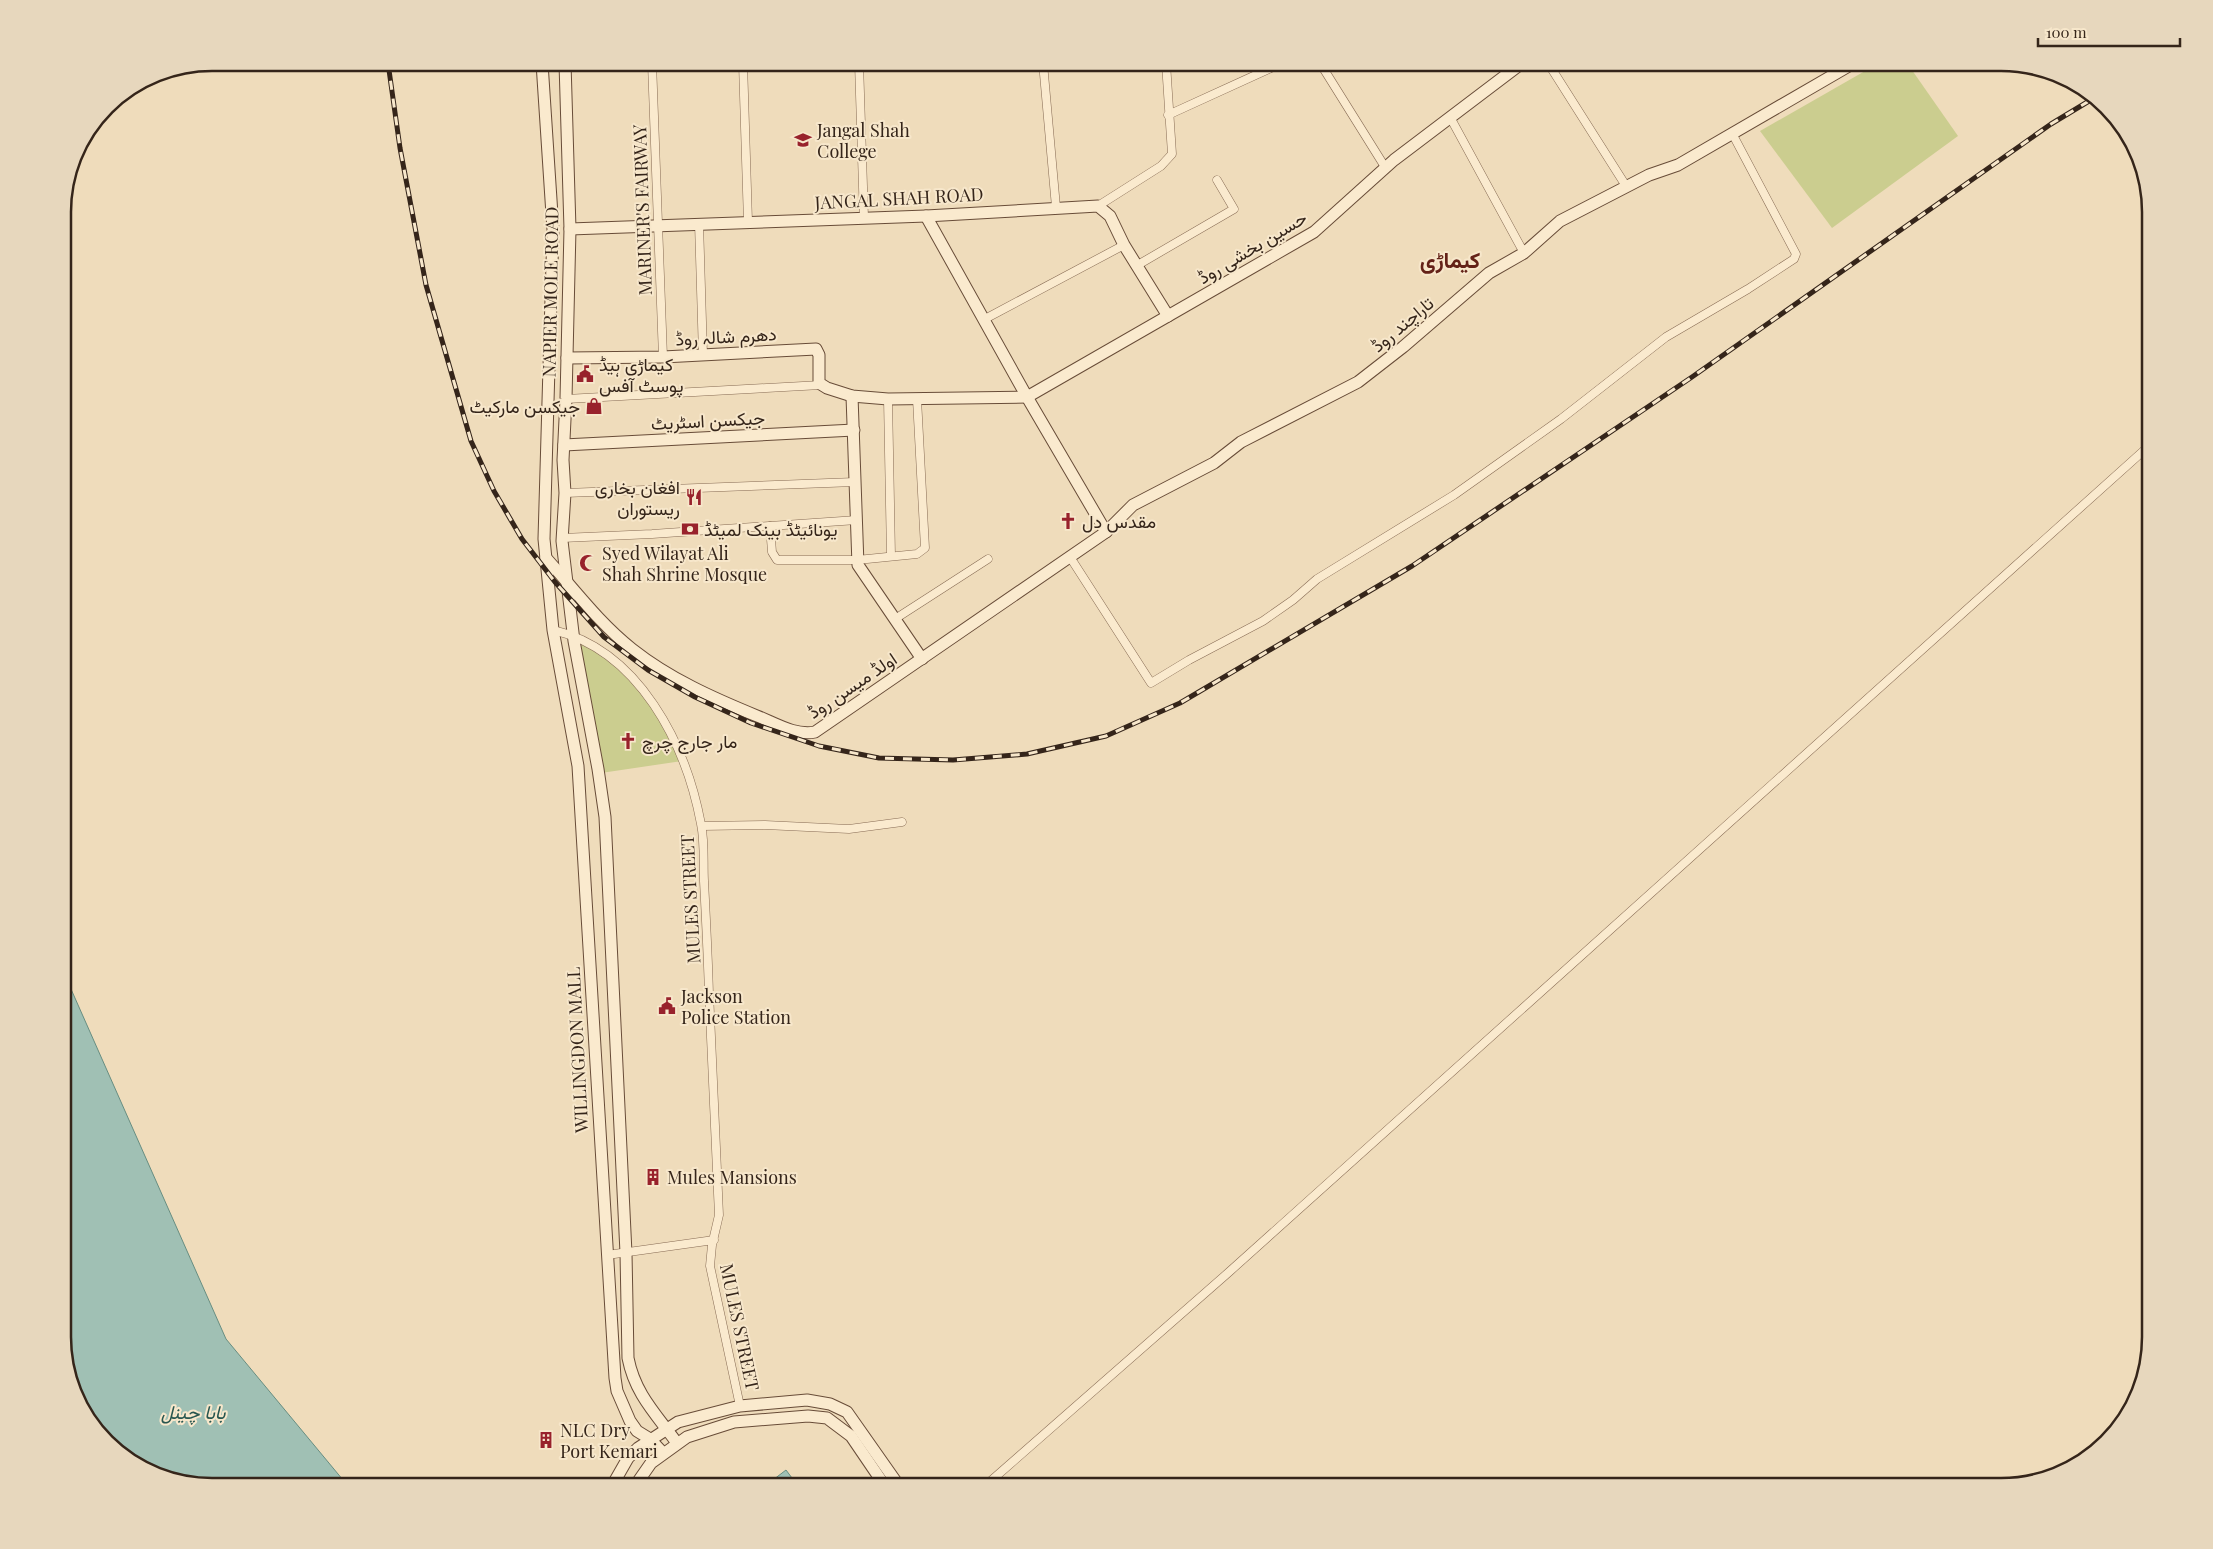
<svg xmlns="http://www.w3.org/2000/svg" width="2213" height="1549" viewBox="0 0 2213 1549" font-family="'Playfair Display',Vazirmatn,serif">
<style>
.green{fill:#cbcd8f}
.water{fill:#a0c0b4;stroke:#678d81}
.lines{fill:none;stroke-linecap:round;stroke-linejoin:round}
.street-casing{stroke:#876b54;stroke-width:9}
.secondary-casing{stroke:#684c38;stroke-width:13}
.street{stroke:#faeace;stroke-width:8}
.secondary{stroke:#faeace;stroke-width:11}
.rail-casing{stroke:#35251a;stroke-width:5}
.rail{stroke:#f7e7cb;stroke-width:3;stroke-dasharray:9;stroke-linecap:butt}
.labels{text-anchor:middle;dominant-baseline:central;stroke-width:4;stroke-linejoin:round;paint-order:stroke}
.poi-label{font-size:18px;fill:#35251a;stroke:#f7e7cb;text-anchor:start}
.street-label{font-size:18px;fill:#35251a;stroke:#f7e7cb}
.water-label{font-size:19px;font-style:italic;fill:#28564f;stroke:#f7e7cb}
.district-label{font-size:22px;font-weight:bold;fill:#642218;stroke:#f7e7cb}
.rim{fill:none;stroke:#35251a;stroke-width:2.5}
</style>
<rect width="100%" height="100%" fill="#efdcbb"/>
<!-- green -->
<g class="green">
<polygon points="1879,63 1907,63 1958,136 1832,228 1760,131"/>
<polygon points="575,637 626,673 663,723 682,761 601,773"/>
</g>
<!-- water -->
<g class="water">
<polygon points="63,971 226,1339 348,1486 212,1486 164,1479 129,1461 82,1412 63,1347"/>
<polygon points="786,1470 798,1486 765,1486"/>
</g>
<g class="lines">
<!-- street casing -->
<g class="street-casing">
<g id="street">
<polyline points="652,63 663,357"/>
<polyline points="743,63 748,222"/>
<polyline points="859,63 864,218"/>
<polyline points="1043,63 1056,207"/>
<polyline points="1320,63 1385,167"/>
<polyline points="1548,63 1626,186"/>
<polyline points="1168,115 1282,63"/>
<polyline points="1450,117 1524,253"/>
<polyline points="1098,206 1161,166 1172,154 1166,63"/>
<polyline points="699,223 703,355"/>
<polyline points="1136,266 1234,209 1217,180"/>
<polyline points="983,320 1124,245"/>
<polyline points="566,399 821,385"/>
<polyline points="888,399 891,556"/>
<polyline points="565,493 855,482"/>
<polyline points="770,526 772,552 777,560 857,560 917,554 925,548 917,399"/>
<polyline points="562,538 652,534 857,520"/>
<polyline points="1070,557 1151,683 1189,660 1263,621 1293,600 1317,579 1454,495 1561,419 1666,337 1748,289 1794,259 1796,254 1733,135"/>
<polyline points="895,619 988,559"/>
<path d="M553,630C639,650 686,744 701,824C705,843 703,863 704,881C706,919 708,957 709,995C713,1068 716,1141 719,1215L712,1245L710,1266L740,1406"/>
<polyline points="702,826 765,825 849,829 902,822"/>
<polyline points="607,1255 714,1240"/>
<polyline points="985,1486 1229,1272 2150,445"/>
</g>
</g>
<!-- secondary casing -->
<g class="secondary-casing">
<g id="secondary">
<polyline points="542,63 553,230 544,539 553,630 578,766 615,1378 617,1391 630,1421 637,1431 650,1439 663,1453"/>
<path d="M565,63L570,229L566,399L563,460L565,493L562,541L574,641L598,769L605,817L626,1253L628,1358C635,1394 656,1414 677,1443"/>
<polyline points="926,216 1027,397 1106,532"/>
<polyline points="570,229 926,216 1098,206 1110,216 1124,245 1168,316"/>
<polyline points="567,358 663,357 816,349 819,355 819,383 827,388 852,396 888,399 1027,397 1314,232 1394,160 1522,63"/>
<polyline points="852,396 858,565 922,659"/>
<polyline points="564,445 854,430"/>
<path d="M546,558C574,589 599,623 632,649C670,679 713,698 757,716C775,723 795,736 815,732L1106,532L1133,505L1214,463L1241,442L1358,382L1403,347L1489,273L1524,253L1560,221L1649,175L1678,165L1854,63"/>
<polyline points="612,1486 628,1458 638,1448 678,1422 740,1406 807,1400 830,1404 847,1412 899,1486"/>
<polyline points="635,1486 651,1463 687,1437 734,1422 808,1416 827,1418 851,1436 885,1486"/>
</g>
</g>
<!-- street -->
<use href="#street" class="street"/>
<!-- secondary -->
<use href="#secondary" class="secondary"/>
<!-- rail casing -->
<g class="rail-casing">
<g id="rail">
<polyline points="388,63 400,148 426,285 471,441 494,491 522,539 555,582 604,637 648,670 695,697 751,723 819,746 879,758 953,760 1027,754 1106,736 1180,703 1412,566 1692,377 2051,124 2094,98"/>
<polyline points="2123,1422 2148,1352"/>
</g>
</g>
<!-- rail -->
<use href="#rail" class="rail"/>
</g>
<!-- icons -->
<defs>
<g id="school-bare" transform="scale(1.35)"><path d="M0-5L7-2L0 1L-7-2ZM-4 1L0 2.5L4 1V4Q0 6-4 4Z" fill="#98222c" stroke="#f7e7cb" stroke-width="2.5" paint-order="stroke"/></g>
<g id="civic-bare" transform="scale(1.35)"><path d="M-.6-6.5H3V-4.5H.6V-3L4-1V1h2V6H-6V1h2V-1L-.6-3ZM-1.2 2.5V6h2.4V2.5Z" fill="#98222c" stroke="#f7e7cb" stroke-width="2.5" paint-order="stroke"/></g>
<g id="shop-bare" transform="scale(1.35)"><path d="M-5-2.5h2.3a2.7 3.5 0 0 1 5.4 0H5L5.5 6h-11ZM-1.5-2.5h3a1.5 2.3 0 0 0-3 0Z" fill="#98222c" stroke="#f7e7cb" stroke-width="2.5" paint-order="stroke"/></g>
<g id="restaurant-bare" transform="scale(1.35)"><path d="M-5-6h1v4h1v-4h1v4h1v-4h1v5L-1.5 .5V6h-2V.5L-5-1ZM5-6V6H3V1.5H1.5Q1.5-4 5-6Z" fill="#98222c" stroke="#f7e7cb" stroke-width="2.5" paint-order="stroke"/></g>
<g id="church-bare" transform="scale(1.35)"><path d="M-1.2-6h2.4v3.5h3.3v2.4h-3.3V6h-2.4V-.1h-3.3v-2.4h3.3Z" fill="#98222c" stroke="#f7e7cb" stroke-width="2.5" paint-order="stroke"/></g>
<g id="bank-bare" transform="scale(1.35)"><path d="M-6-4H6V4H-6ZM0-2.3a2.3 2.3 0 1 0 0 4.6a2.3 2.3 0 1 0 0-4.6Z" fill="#98222c" stroke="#f7e7cb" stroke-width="2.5" paint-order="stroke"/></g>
<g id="mosque-bare" transform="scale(1.35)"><path d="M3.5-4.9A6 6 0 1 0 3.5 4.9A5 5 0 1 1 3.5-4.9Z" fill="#98222c" stroke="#f7e7cb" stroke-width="2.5" paint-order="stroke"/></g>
<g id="building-bare" transform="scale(1.35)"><path d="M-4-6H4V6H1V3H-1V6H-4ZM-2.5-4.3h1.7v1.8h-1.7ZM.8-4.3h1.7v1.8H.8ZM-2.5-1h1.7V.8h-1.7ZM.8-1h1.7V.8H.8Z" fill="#98222c" stroke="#f7e7cb" stroke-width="2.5" paint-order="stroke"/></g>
</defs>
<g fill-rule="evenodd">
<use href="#school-bare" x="803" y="140"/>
<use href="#civic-bare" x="585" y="374"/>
<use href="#shop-bare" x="594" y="406"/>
<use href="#restaurant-bare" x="694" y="497"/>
<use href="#church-bare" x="1068" y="521"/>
<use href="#bank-bare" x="690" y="529"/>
<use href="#mosque-bare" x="588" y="563"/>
<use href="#church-bare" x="628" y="741"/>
<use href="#civic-bare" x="667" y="1006"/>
<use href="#building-bare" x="653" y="1177"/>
<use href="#building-bare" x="546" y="1440"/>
</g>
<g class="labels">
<!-- poi labels -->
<g class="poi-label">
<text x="817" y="130">Jangal Shah<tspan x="817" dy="21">College</tspan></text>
<text x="599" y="364">کیماڑی ہیڈ<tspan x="599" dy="21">پوسٹ آفس</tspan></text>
<text x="580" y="406" text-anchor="end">جیکسن مارکیٹ</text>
<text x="680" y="487" text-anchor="end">افغان بخاری<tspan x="680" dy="21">ریستوران</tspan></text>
<text x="1082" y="521">مقدس دل</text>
<text x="704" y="529">یونائیٹڈ بینک لمیٹڈ</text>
<text x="602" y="553">Syed Wilayat Ali<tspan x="602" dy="21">Shah Shrine Mosque</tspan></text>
<text x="642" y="741">مار جارج چرچ</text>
<text x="681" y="996">Jackson<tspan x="681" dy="21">Police Station</tspan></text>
<text x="667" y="1177">Mules Mansions</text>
<text x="560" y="1430">NLC Dry<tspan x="560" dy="21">Port Kemari</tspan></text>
</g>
<!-- street labels -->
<g class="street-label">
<text transform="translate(899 198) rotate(-3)">JANGAL SHAH ROAD</text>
<text transform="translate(642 210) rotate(-92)">MARINER'S FAIRWAY</text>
<text transform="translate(1252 247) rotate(-31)">حسین بخشی روڈ</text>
<text transform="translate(550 292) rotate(-89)">NAPIER MOLE ROAD</text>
<text transform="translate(1402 324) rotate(-40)">تاراچند روڈ</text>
<text transform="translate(726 336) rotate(-3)">دھرم شالہ روڈ</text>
<text transform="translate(708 420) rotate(-3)">جیکسن اسٹریٹ</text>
<text transform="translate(852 685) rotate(-34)">اولڈ میسن روڈ</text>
<text transform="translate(690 899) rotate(-93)">MULES STREET</text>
<text transform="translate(577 1050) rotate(-93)">WILLINGDON MALL</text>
<text transform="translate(740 1327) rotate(78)">MULES STREET</text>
</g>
<!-- water labels -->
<g class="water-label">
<text x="193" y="1411">بابا چینل</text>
</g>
<!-- district labels -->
<g class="district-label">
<text x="1450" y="259">کیماڑی</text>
</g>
</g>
<!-- crop -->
<path d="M0 0H2213V1549H0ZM212 71H2001A141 141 0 0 1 2142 212V1337A141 141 0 0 1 2001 1478H212A141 141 0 0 1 71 1337V212A141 141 0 0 1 212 71Z" fill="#e7d7bd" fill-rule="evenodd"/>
<path class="rim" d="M212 71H2001A141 141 0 0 1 2142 212V1337A141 141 0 0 1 2001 1478H212A141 141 0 0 1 71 1337V212A141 141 0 0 1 212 71Z"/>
<!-- scale -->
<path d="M2038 38v8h142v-8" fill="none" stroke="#35251a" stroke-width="2.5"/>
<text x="2046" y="38" font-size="15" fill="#35251a" stroke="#f7e7cb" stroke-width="4" paint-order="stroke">100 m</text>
</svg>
